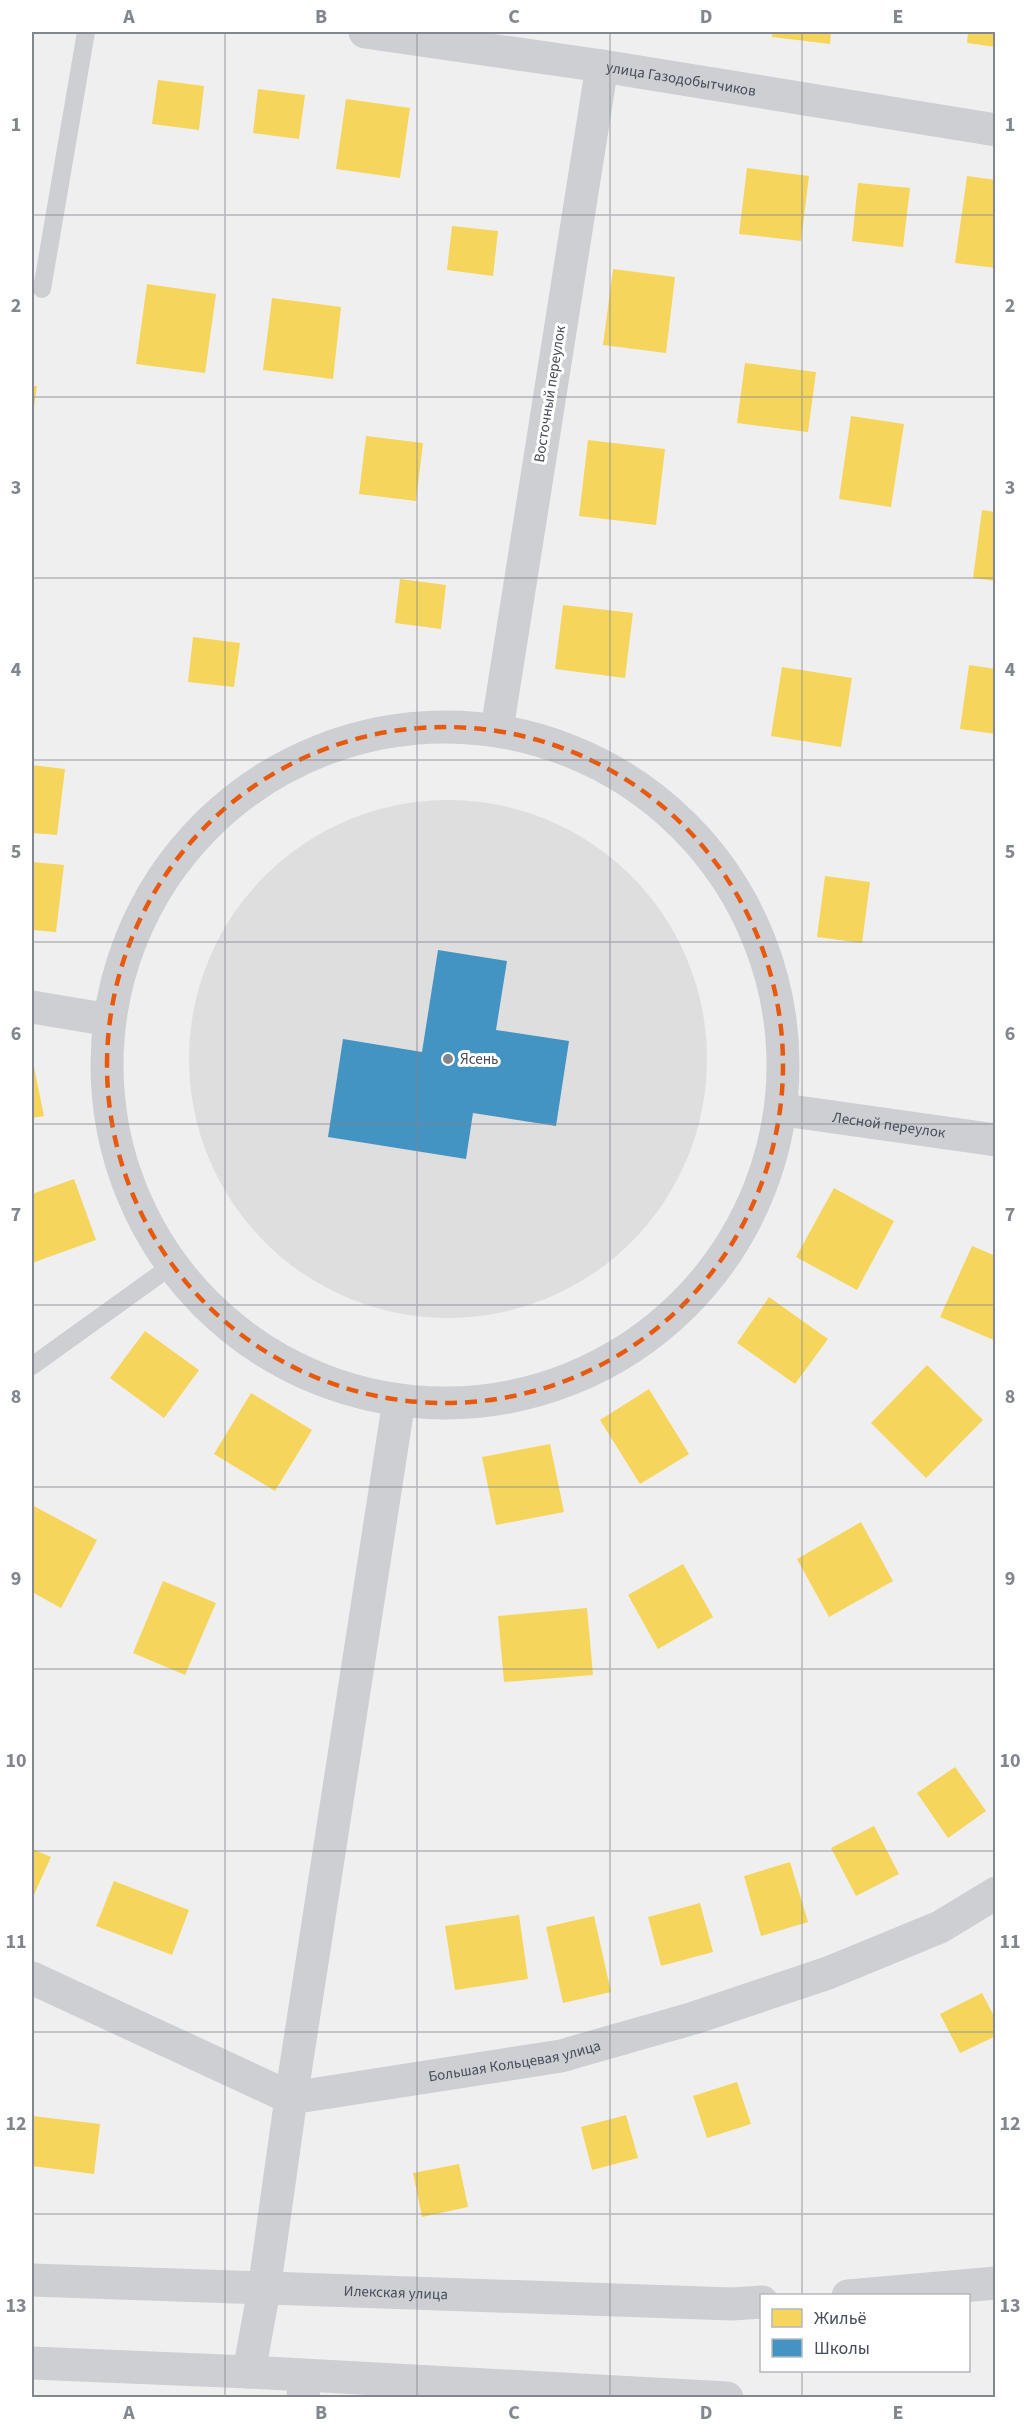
<svg xmlns="http://www.w3.org/2000/svg" width="1027" height="2429" viewBox="0 0 1027 2429" font-family="'Source Sans 3',sans-serif">
<style>
.education{fill:#dededf}
.homes{fill:#f6d55c}
.schools{fill:#4393c3}
.lines{fill:none;stroke-linecap:round;stroke-linejoin:round}
.service{stroke:#cdcfd2;stroke-width:18}
.minor{stroke:#cdcfd2;stroke-width:33}
.tertiary{stroke:#cdcfd2;stroke-width:33}
.marked{fill:none;stroke:#e8590c;stroke-width:4.5;stroke-dasharray:12 8;stroke-linejoin:round}
.grid{fill:none;stroke:#82868f;stroke-width:1.5;stroke-opacity:0.55}
.poi-dot{fill:#82868f;stroke:#fff;stroke-width:2}
.labels{text-anchor:middle;dominant-baseline:central;stroke-width:6;stroke-linejoin:round;paint-order:stroke}
.street-label{font-size:15px;fill:#464d5c;stroke:#fff}
.poi-label{font-size:15px;fill:#464d5c;stroke:#fff;text-anchor:start}
.neatline{fill:none;stroke:#82868f;stroke-width:2}
.grid-label{font-size:20px;text-anchor:middle;font-weight:bold;fill:#82868f}
</style>
<rect width="100%" height="100%" fill="#f0efef"/>
<!-- education -->
<circle class="education" cx="448" cy="1059" r="259"/>
<!-- homes -->
<g class="homes">
<polygon points="772,32 831,32 830,44 772,37"/>
<polygon points="968,32 996,32 996,47 967,43"/>
<polygon points="158,80 204,86 199,130 152,124"/>
<polygon points="258,89 305,95 299,139 253,133"/>
<polygon points="346,99 410,108 400,178 336,169"/>
<polygon points="747,168 809,176 801,241 739,234"/>
<polygon points="967,176 996,180 996,268 955,263"/>
<polygon points="858,183 910,188 903,247 852,241"/>
<polygon points="452,226 498,231 493,276 447,270"/>
<polygon points="613,269 675,277 666,353 603,345"/>
<polygon points="147,284 216,294 205,373 136,364"/>
<polygon points="272,298 341,307 333,379 263,370"/>
<polygon points="745,363 816,372 808,432 737,423"/>
<polygon points="32,386 37,386 33,414 32,414"/>
<polygon points="851,416 904,424 891,507 839,499"/>
<polygon points="366,436 423,443 416,501 359,494"/>
<polygon points="588,440 665,449 656,525 579,516"/>
<polygon points="982,510 996,512 996,581 973,578"/>
<polygon points="400,579 446,585 441,629 395,623"/>
<polygon points="563,605 633,613 625,678 555,669"/>
<polygon points="193,637 240,643 234,687 188,682"/>
<polygon points="969,665 996,669 996,734 960,729"/>
<polygon points="782,667 852,678 841,747 771,736"/>
<polygon points="32,765 65,769 57,835 32,833"/>
<polygon points="32,862 64,865 56,932 32,930"/>
<polygon points="825,876 870,882 862,943 817,937"/>
<polygon points="32,1057 44,1116 32,1118"/>
<polygon points="74,1179 96,1240 32,1263 32,1194"/>
<polygon points="834,1188 894,1221 857,1290 796,1257"/>
<polygon points="972,1246 996,1256 996,1341 940,1317"/>
<polygon points="769,1297 828,1339 795,1384 737,1343"/>
<polygon points="145,1331 199,1370 164,1418 110,1378"/>
<polygon points="927,1365 983,1420 926,1478 871,1423"/>
<polygon points="649,1389 689,1454 640,1484 600,1420"/>
<polygon points="251,1393 312,1430 275,1491 214,1454"/>
<polygon points="550,1444 564,1512 496,1525 482,1457"/>
<polygon points="32,1505 97,1540 61,1608 32,1592"/>
<polygon points="861,1522 893,1581 829,1617 797,1559"/>
<polygon points="683,1564 713,1617 658,1649 628,1595"/>
<polygon points="163,1581 216,1603 185,1675 133,1653"/>
<polygon points="587,1608 593,1675 504,1682 498,1616"/>
<polygon points="955,1767 986,1811 948,1838 917,1793"/>
<polygon points="874,1826 899,1874 856,1896 831,1848"/>
<polygon points="32,1849 51,1857 32,1899"/>
<polygon points="790,1862 808,1922 761,1936 744,1876"/>
<polygon points="114,1881 189,1910 172,1955 96,1926"/>
<polygon points="700,1903 713,1952 661,1966 648,1917"/>
<polygon points="519,1915 528,1979 455,1990 445,1926"/>
<polygon points="594,1916 611,1992 563,2003 546,1927"/>
<polygon points="982,1993 996,2020 996,2036 960,2053 940,2014"/>
<polygon points="737,2082 751,2124 707,2138 693,2096"/>
<polygon points="626,2115 638,2158 592,2170 581,2127"/>
<polygon points="32,2116 100,2124 94,2174 32,2166"/>
<polygon points="459,2164 468,2207 422,2217 413,2173"/>
</g>
<!-- schools -->
<polygon class="schools" points="438,950 507,961 496,1030 569,1041 556,1126 473,1113 466,1159 328,1137 343,1039 422,1052"/>
<g class="lines">
<!-- service -->
<g class="service">
<polyline points="42,289 86,32"/>
<polyline points="32,1366 174,1264"/>
</g>
<!-- minor -->
<g class="minor">
<path id="s1" d="M602,66L996,130"/>
<polyline points="32,1007 104,1019"/>
<path id="s2" d="M784,1110L996,1140"/>
<path id="s3" d="M32,1978L291,2098L561,2056L694,2018L828,1973L940,1927L996,1893"/>
<path id="s4" d="M32,2280L732,2304L762,2302"/>
<polyline points="848,2296 996,2283"/>
<polyline points="303,2398 305,2376"/>
</g>
<!-- tertiary -->
<g class="tertiary">
<polyline points="365,32 602,66 498,723"/>
<circle cx="445" cy="1065" r="338"/>
<polyline points="32,2363 249,2372 727,2398"/>
<polyline points="249,2372 264,2290 291,2098 398,1407"/>
</g>
</g>
<!-- marked area -->
<path class="marked" d="M107 1065a338 338 0 1 1 676 0a338 338 0 1 1-676 0Z"/>
<!-- grid -->
<path class="grid" d="M225,32V2398M417,32V2398M610,32V2398M802,32V2296M32,215H996M32,397H996M32,578H996M32,760H996M32,942H996M32,1124H996M32,1305H996M32,1487H996M32,1669H996M32,1851H996M32,2032H996M32,2214H996M802,2370V2398"/>
<!-- markers -->
<circle class="poi-dot" cx="448" cy="1059" r="6"/>
<g class="labels">
<!-- street labels -->
<g class="street-label">
<text stroke="none"><textPath href="#s1" startOffset="80">улица Газодобытчиков</textPath></text>
<text transform="translate(550 394) rotate(-81)">Восточный переулок</text>
<text stroke="none"><textPath href="#s2" startOffset="106">Лесной переулок</textPath></text>
<text stroke="none"><textPath href="#s3" startOffset="512">Большая Кольцевая улица</textPath></text>
<text stroke="none"><textPath href="#s4" startOffset="364">Илекская улица</textPath></text>
</g>
<!-- poi labels -->
<g class="poi-label">
<text x="460" y="1059">Ясень</text>
</g>
</g>
<!-- border -->
<rect width="1027" height="2429" fill="none" stroke="#ffffff" stroke-width="66"/>
<!-- legend -->
<rect x="760" y="2294" width="210" height="78" fill="#ffffff" stroke="#b5b8be" stroke-width="1.5"/>
<rect x="772" y="2309" width="30" height="18" fill="#f6d55c" stroke="#b5b8be" stroke-width="1.5"/>
<text x="814" y="2324" font-size="18" fill="#464d5c">Жильё</text>
<rect x="772" y="2339" width="30" height="18" fill="#4393c3" stroke="#b5b8be" stroke-width="1.5"/>
<text x="814" y="2354" font-size="18" fill="#464d5c">Школы</text>
<rect x="33" y="33" width="961" height="2363" class="neatline"/>
<g class="grid-label">
<text x="129" y="23">A</text>
<text x="321" y="23">B</text>
<text x="514" y="23">C</text>
<text x="706" y="23">D</text>
<text x="898" y="23">E</text>
<text x="16" y="131">1</text>
<text x="1010" y="131">1</text>
<text x="16" y="312">2</text>
<text x="1010" y="312">2</text>
<text x="16" y="494">3</text>
<text x="1010" y="494">3</text>
<text x="16" y="676">4</text>
<text x="1010" y="676">4</text>
<text x="16" y="858">5</text>
<text x="1010" y="858">5</text>
<text x="16" y="1040">6</text>
<text x="1010" y="1040">6</text>
<text x="16" y="1221">7</text>
<text x="1010" y="1221">7</text>
<text x="16" y="1403">8</text>
<text x="1010" y="1403">8</text>
<text x="16" y="1585">9</text>
<text x="1010" y="1585">9</text>
<text x="16" y="1767">10</text>
<text x="1010" y="1767">10</text>
<text x="16" y="1948">11</text>
<text x="1010" y="1948">11</text>
<text x="16" y="2130">12</text>
<text x="1010" y="2130">12</text>
<text x="16" y="2312">13</text>
<text x="1010" y="2312">13</text>
<text x="129" y="2419">A</text>
<text x="321" y="2419">B</text>
<text x="514" y="2419">C</text>
<text x="706" y="2419">D</text>
<text x="898" y="2419">E</text>
</g>
</svg>
